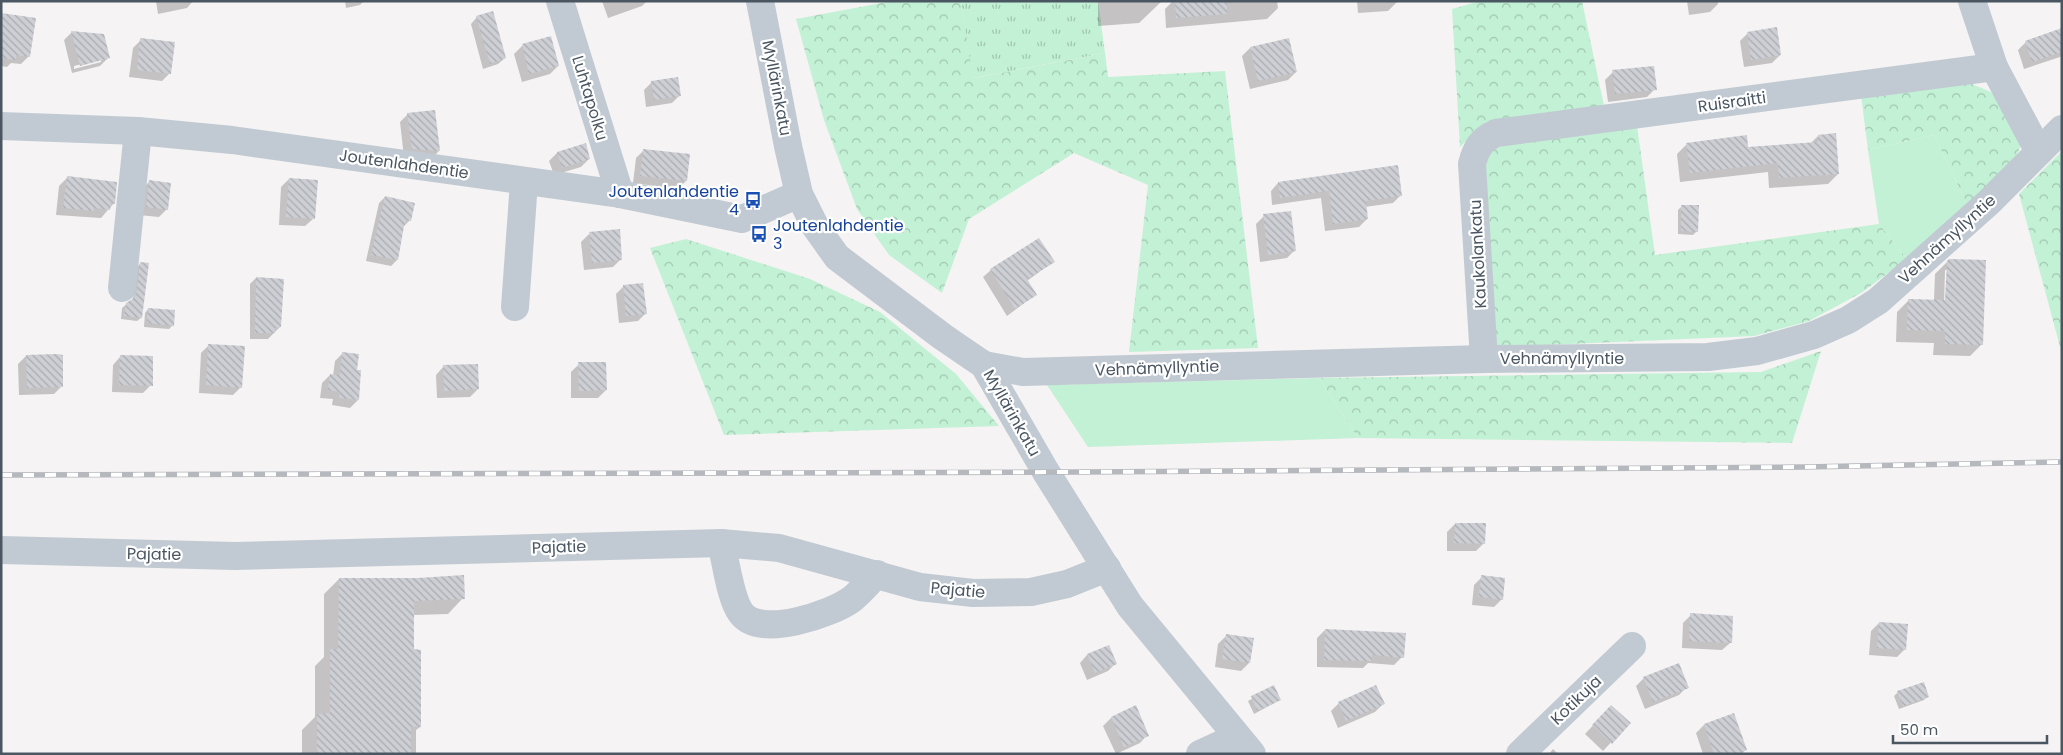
<svg xmlns="http://www.w3.org/2000/svg" width="2063" height="755" viewBox="0 0 2063 755" font-family="Poppins,sans-serif">
<style>
.grass{fill:#c3f1d5}
.forest{fill:url(#forest-crowns)}
.park{fill:url(#park-tufts)}
.shadow{fill:#0003;fill-rule:evenodd}
.building{fill:url(#building-back-hatch)}
.lines{fill:none;stroke-linecap:round;stroke-linejoin:round}
.minor{stroke:#c1cad2;stroke-width:28}
.rail-casing{stroke:#b5b8bd;stroke-width:5.5}
.rail{stroke:#fff;stroke-width:4;stroke-dasharray:11;stroke-linecap:butt}
.labels{text-anchor:middle;dominant-baseline:central;stroke-width:4.5;stroke-linejoin:round;paint-order:stroke}
.street-label{font-size:16px;fill:#4a5661;stroke:#fff}
.transit-label{font-size:16px;fill:#164399;stroke:#fff;text-anchor:end}
</style>
<defs>
<pattern id="forest-crowns" width="20" height="18" patternUnits="userSpaceOnUse" patternTransform="scale(1.25)"><rect width="20" height="18" fill="#c3f1d5"/><path d="M2 6a3 3 0 1 1 6 0M12 15a3 3 0 1 1 6 0" fill="none" stroke="#a0c6b0"/></pattern>
<pattern id="park-tufts" width="24" height="20" patternUnits="userSpaceOnUse" patternTransform="scale(1.25)"><rect width="24" height="20" fill="#c3f1d5"/><path d="M3 7l-1-3M5 7V3M7 7l1-3M15 17l-1-3M17 17v-4M19 17l1-3" fill="none" stroke="#a0c6b0"/></pattern>
<pattern id="building-back-hatch" width="6" height="6" patternUnits="userSpaceOnUse" patternTransform="scale(1.25)"><rect width="6" height="6" fill="#cdcfd5"/><path d="M-1 5l2 2M0 0l6 6M5-1l2 2" fill="none" stroke="#a8abb0"/></pattern>
</defs>
<rect width="100%" height="100%" fill="#f5f3f3"/>
<!-- grass -->
<g class="grass">
<polygon points="1934,135 1968,206 1907,259 1879,224 1868,150"/>
<polygon points="1319,378 1358,438 1088,447 1047,385"/>
</g>
<!-- forest -->
<g class="forest">
<polygon points="892,1 961,1 974,78 1105,53 1108,77 1225,71 1258,348 1129,352 1148,185 1074,153 969,219 942,293 889,255 857,209 824,120 796,19"/>
<polygon points="1480,1 1582,1 1604,106 1486,122 1460,147 1452,9"/>
<polygon points="1952,82 1972,84 1991,92 2020,133 2021,145 2017,155 1968,206 1934,135 1868,150 1861,95"/>
<polygon points="1637,126 1655,255 1879,224 1907,259 1861,293 1809,321 1754,336 1499,347 1491,338 1483,164 1492,151 1506,143"/>
<polygon points="2062,151 2062,354 2019,194"/>
<polygon points="686,239 810,279 880,312 956,374 999,426 724,435 650,248"/>
<polygon points="1821,351 1792,443 1358,438 1319,378 1761,372"/>
</g>
<!-- park -->
<polygon class="park" points="961,1 1098,1 1105,53 973,78"/>
<!-- shadow -->
<g class="shadow">
<polygon points="156,1 193,1 187,8 158,14"/>
<polygon points="345,1 364,1 360,5 346,8"/>
<polygon points="602,1 647,1 642,6 608,18"/>
<polygon points="1098,1 1161,1 1161,2 1139,23 1098,26"/>
<polygon points="1173,1 1277,1 1278,8 1267,19 1166,28 1165,9"/>
<polygon points="1357,1 1398,1 1388,11 1358,13"/>
<polygon points="1687,1 1718,1 1718,4 1710,12 1689,15"/>
<polygon points="1,14 29,56 21,64 11,63 7,67 1,66"/>
<polygon points="477,17 505,58 498,64 483,69 471,24"/>
<path d="M72,32L108,58L100,66L72,73L64,40ZM101,59V62L74,69V66Z"/>
<polygon points="2062,32 2062,55 2060,57 2024,69 2018,50 2026,42"/>
<polygon points="1748,33 1780,55 1772,63 1744,67 1740,41"/>
<polygon points="550,38 558,66 550,74 522,82 514,54 522,46"/>
<polygon points="141,40 170,73 162,81 129,77 133,48"/>
<polygon points="1250,48 1296,72 1288,80 1250,89 1242,56"/>
<polygon points="1613,72 1655,89 1647,97 1608,102 1605,80"/>
<polygon points="652,82 680,95 672,103 646,107 644,90"/>
<polygon points="408,114 439,151 431,159 404,157 400,122"/>
<polygon points="1818,136 1838,174 1828,184 1769,188 1768,172 1680,182 1677,154 1687,144 1747,148 1810,144"/>
<polygon points="644,150 689,155 686,181 678,189 633,183 636,158"/>
<polygon points="557,153 589,159 581,167 554,175 549,161"/>
<polygon points="67,178 114,203 101,218 56,215 59,186"/>
<polygon points="289,179 313,219 305,226 279,225 281,187"/>
<polygon points="149,182 167,209 159,217 139,215 141,190"/>
<polygon points="1278,183 1401,195 1393,203 1365,207 1367,219 1359,227 1325,231 1321,198 1272,205 1271,191"/>
<polygon points="385,197 410,220 403,227 397,260 391,266 366,261 379,203"/>
<polygon points="1682,206 1697,231 1693,235 1678,234 1678,210"/>
<polygon points="1264,216 1295,250 1287,258 1260,262 1256,224"/>
<polygon points="589,234 621,259 613,267 584,270 581,242"/>
<path d="M1949,260L1982,344L1970,356L1933,355L1934,343L1896,342L1897,312L1909,300L1934,301L1935,274ZM1945,270H1948L1946,306H1944Z"/>
<polygon points="1053,262 1027,281 1035,295 1007,316 983,277 991,270"/>
<polygon points="141,263 141,318 137,321 121,319 122,308 132,300 134,295 137,267"/>
<polygon points="256,278 280,327 268,339 250,339 250,284"/>
<polygon points="624,286 646,313 638,321 619,323 616,294"/>
<polygon points="148,309 173,325 169,329 144,327 145,313"/>
<polygon points="209,345 241,387 233,395 199,393 201,353"/>
<polygon points="343,353 356,371 358,400 350,408 332,405 333,399 320,398 322,383 330,375 333,376 335,361"/>
<polygon points="26,356 62,386 54,394 19,395 18,364"/>
<polygon points="120,357 151,385 143,393 112,392 113,365"/>
<polygon points="579,364 606,390 598,398 571,398 571,372"/>
<polygon points="443,367 478,389 470,397 437,398 436,375"/>
<polygon points="1455,524 1484,543 1476,551 1447,551 1447,532"/>
<polygon points="1482,577 1502,599 1494,607 1472,605 1474,585"/>
<polygon points="339,579 418,579 463,598 448,614 413,615 412,651 420,727 416,730 416,754 302,754 302,730 315,717 315,666 324,657 324,594"/>
<polygon points="1691,615 1730,643 1722,650 1682,648 1683,623"/>
<polygon points="1879,623 1905,649 1897,657 1869,655 1871,631"/>
<polygon points="1325,630 1402,657 1394,665 1368,663 1363,668 1317,667 1317,638"/>
<polygon points="1226,636 1249,663 1241,671 1215,667 1218,644"/>
<polygon points="1108,646 1116,663 1108,671 1087,680 1080,663 1087,655"/>
<polygon points="1644,678 1687,687 1679,695 1645,709 1636,686"/>
<polygon points="1274,687 1280,700 1254,714 1248,701"/>
<polygon points="1898,692 1927,697 1924,700 1899,709 1894,696"/>
<polygon points="1339,703 1383,704 1375,712 1338,728 1331,711"/>
<polygon points="1611,706 1629,723 1603,751 1585,734"/>
<polygon points="1135,707 1147,735 1140,743 1116,754 1103,726 1111,718"/>
<polygon points="1733,715 1745,750 1742,754 1703,754 1696,733 1704,725"/>
<polygon points="1553,749 1558,754 1549,754"/>
</g>
<!-- building -->
<g class="building">
<polygon points="1175,1 1227,1 1227,14 1176,18"/>
<polygon points="493,11 506,58 490,64 476,16"/>
<polygon points="1,13 36,18 30,57 16,55 16,60 1,58"/>
<polygon points="1777,27 1781,55 1751,60 1747,32"/>
<polygon points="2062,28 2062,52 2032,62 2025,41"/>
<polygon points="71,31 104,34 110,58 80,66"/>
<polygon points="551,36 559,66 529,74 522,44"/>
<polygon points="140,38 175,42 171,74 137,70"/>
<polygon points="1289,38 1297,72 1258,81 1250,47"/>
<polygon points="1654,66 1657,90 1615,94 1612,70"/>
<polygon points="678,77 681,96 654,100 651,81"/>
<polygon points="435,110 440,151 412,149 407,113"/>
<polygon points="1836,133 1839,174 1779,178 1778,163 1690,173 1686,143 1747,135 1748,147 1818,142 1818,135"/>
<polygon points="586,143 590,159 562,168 557,152"/>
<polygon points="643,149 690,154 687,181 640,176"/>
<polygon points="1398,165 1402,196 1366,201 1368,219 1333,224 1329,191 1280,198 1278,182"/>
<polygon points="67,176 117,182 115,204 111,203 110,210 94,208 94,211 63,208"/>
<polygon points="289,178 318,180 315,219 286,217"/>
<polygon points="149,180 171,183 168,210 146,207"/>
<polygon points="385,196 415,203 411,221 407,220 404,226 398,260 371,255"/>
<polygon points="1681,205 1699,205 1698,232 1681,231"/>
<polygon points="1291,211 1296,251 1268,255 1263,214"/>
<polygon points="620,229 622,260 592,263 589,232"/>
<polygon points="1039,238 1055,262 1027,279 1037,295 1015,309 990,269"/>
<polygon points="1949,259 1986,260 1983,345 1945,344 1945,331 1907,330 1908,299 1945,300 1947,261"/>
<polygon points="140,262 149,263 142,318 124,316 126,303 134,298 137,290"/>
<polygon points="256,277 284,279 281,327 275,328 275,333 255,333"/>
<polygon points="643,283 647,314 626,316 623,285"/>
<polygon points="148,308 175,310 174,326 147,323"/>
<polygon points="208,344 245,346 242,388 206,385"/>
<polygon points="342,352 359,354 357,370 361,370 359,400 339,398 340,392 328,390 330,374 340,375"/>
<polygon points="57,354 63,355 63,387 27,388 26,355"/>
<polygon points="120,355 153,356 153,386 119,385"/>
<polygon points="578,362 606,362 607,390 579,391"/>
<polygon points="478,364 479,389 444,391 443,365"/>
<polygon points="1455,523 1486,523 1485,544 1454,543"/>
<polygon points="464,575 465,599 414,601 414,649 421,650 421,727 411,727 411,754 317,754 317,714 330,713 330,649 338,649 339,578 418,578"/>
<polygon points="1481,575 1505,578 1503,600 1479,597"/>
<polygon points="1690,613 1733,616 1732,643 1689,641"/>
<polygon points="1879,622 1908,624 1906,650 1877,648"/>
<polygon points="1325,629 1406,633 1404,658 1372,655 1372,661 1324,660"/>
<polygon points="1226,634 1254,638 1250,663 1222,659"/>
<polygon points="1109,645 1117,664 1095,673 1087,654"/>
<polygon points="1679,663 1689,688 1653,702 1643,677"/>
<polygon points="1924,682 1929,697 1903,706 1897,691"/>
<polygon points="1274,685 1281,700 1257,711 1251,696"/>
<polygon points="1376,685 1385,704 1346,721 1338,702"/>
<polygon points="1136,705 1149,736 1124,747 1111,717"/>
<polygon points="1611,705 1631,723 1612,744 1592,725"/>
<polygon points="1734,713 1747,750 1737,754 1714,754 1704,724"/>
</g>
<g class="lines">
<!-- minor -->
<g class="minor">
<polyline points="560,1 620,194"/>
<polyline points="760,1 788,146 799,194 815,226 837,257 943,337 984,365 1046,472 1130,606 1252,754"/>
<polyline points="1972,1 1994,67 2039,152"/>
<polyline points="1,126 138,131 232,140 620,194 742,219 799,194"/>
<polyline points="122,288 138,131"/>
<polyline points="515,307 524,182"/>
<path d="M1484,359L1472,164C1476,148 1481,140 1496,133L1994,67"/>
<polyline points="984,365 1023,372 1484,359 1708,357 1757,351 1814,335 1848,320 1878,301 1989,202 2062,129"/>
<path d="M721,543C726,561 730,598 741,613C760,639 832,614 852,599C861,592 869,582 877,574"/>
<polyline points="1,550 235,556 721,543 779,548 920,587 973,593 1031,592 1067,584 1107,568"/>
<polyline points="1200,754 1237,737"/>
<polyline points="1520,754 1632,646"/>
</g>
<!-- rail casing -->
<g class="rail-casing">
<polyline id="rail" points="1,475 1082,472 1804,467 2062,462"/>
</g>
<!-- rail -->
<use href="#rail" class="rail"/>
</g>
<!-- icons -->
<defs>
<g id="bus-bare" transform="scale(1.35)"><path d="M-5-6H5V4H4V6H2V4H-2V6H-4V4H-5ZM-3.5-4V0h7V-4ZM-3.5 1.2v1.5H-2V1.2ZM2 1.2v1.5H3.5V1.2Z" fill="#1a4fb4" stroke="#fff" stroke-width="2.5" paint-order="stroke"/></g>
</defs>
<g fill-rule="evenodd">
<use href="#bus-bare" x="753" y="200"/>
<use href="#bus-bare" x="759" y="234"/>
</g>
<g class="labels">
<!-- street labels -->
<g class="street-label">
<text transform="translate(777 88) rotate(79)">Myllärinkatu</text>
<text transform="translate(590 98) rotate(73)">Luhtapolku</text>
<text transform="translate(1732 102) rotate(-8)">Ruisraitti</text>
<text transform="translate(404 164) rotate(8)">Joutenlahdentie</text>
<text transform="translate(1947 239) rotate(-42)">Vehnämyllyntie</text>
<text transform="translate(1478 254) rotate(-93)">Kaukolankatu</text>
<text x="1562" y="358">Vehnämyllyntie</text>
<text transform="translate(1157 368) rotate(-2)">Vehnämyllyntie</text>
<text transform="translate(1012 413) rotate(60)">Myllärinkatu</text>
<text transform="translate(559 547) rotate(-2)">Pajatie</text>
<text transform="translate(154 554) rotate(1)">Pajatie</text>
<text transform="translate(958 590) rotate(5)">Pajatie</text>
<text transform="translate(1576 700) rotate(-44)">Kotikuja</text>
</g>
<!-- transit labels -->
<g class="transit-label">
<text x="739" y="191">Joutenlahdentie<tspan x="739" dy="18">4</tspan></text>
<text x="773" y="225" text-anchor="start">Joutenlahdentie<tspan x="773" dy="18">3</tspan></text>
</g>
</g>
<!-- border -->
<rect width="2063" height="755" fill="none" stroke="#4a5661" stroke-width="5"/>
<!-- scale -->
<path d="M1893 735v8h154v-8" fill="none" stroke="#4a5661" stroke-width="2.5"/>
<text x="1900" y="735" font-size="15" fill="#4a5661" stroke="#ffffff" stroke-width="4" paint-order="stroke">50 m</text>
</svg>
